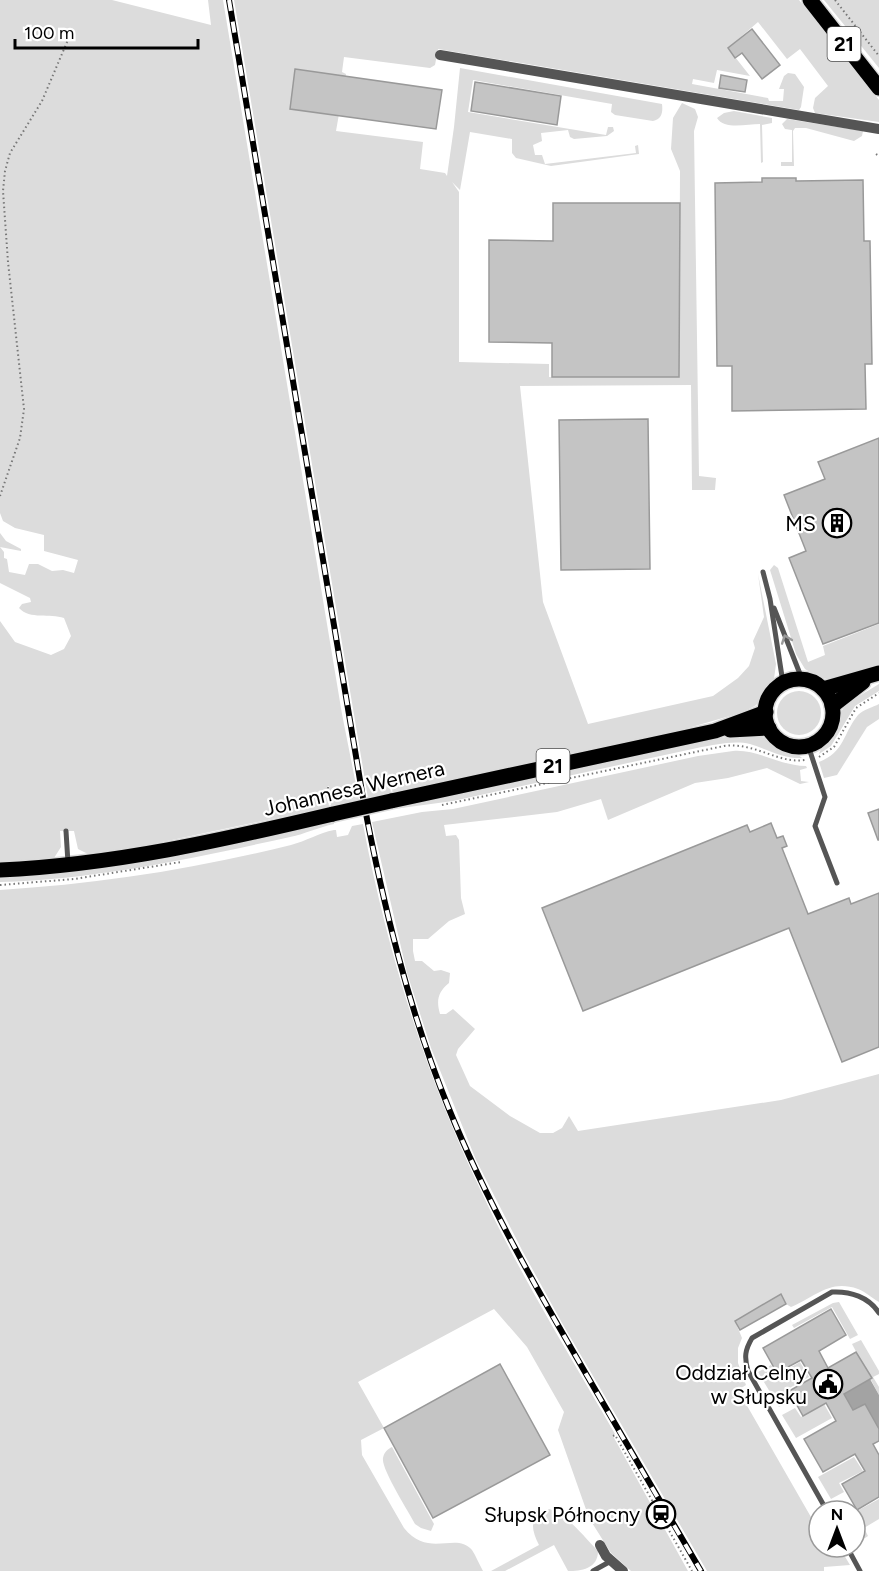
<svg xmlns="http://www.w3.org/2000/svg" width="879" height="1571" viewBox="0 0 879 1571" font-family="Figtree,sans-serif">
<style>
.green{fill:#dcdcdc}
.water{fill:#a3a3a3}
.building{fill:#c4c4c4;stroke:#999;stroke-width:1.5}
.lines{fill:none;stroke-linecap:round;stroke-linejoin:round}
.primary-casing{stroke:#dbdbdb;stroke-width:18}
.path{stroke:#777;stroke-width:2;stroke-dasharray:1.5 3;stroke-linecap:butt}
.lane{stroke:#555;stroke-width:5}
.street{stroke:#555;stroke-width:10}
.primary{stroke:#000;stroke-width:15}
.rail-casing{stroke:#000;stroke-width:6}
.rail{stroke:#fff;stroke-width:4;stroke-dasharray:11;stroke-linecap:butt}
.primary-bridge-casing{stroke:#dbdbdb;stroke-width:18;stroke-linecap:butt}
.primary-bridge{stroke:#000;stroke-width:15}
.oneway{stroke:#999}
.labels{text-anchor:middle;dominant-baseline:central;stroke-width:4.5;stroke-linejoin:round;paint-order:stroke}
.shield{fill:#fff;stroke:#4c4c4c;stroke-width:1.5}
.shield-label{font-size:20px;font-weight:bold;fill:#000}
.poi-label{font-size:21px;fill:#000;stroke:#fff;text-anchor:end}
.street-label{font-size:21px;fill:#000;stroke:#fff}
</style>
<rect width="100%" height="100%" fill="#fff"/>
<!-- green -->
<g class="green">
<path d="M0,0H112L211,25L208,0H223L342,714L359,800L331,806L329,786L327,787L329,807L129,849L88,854L78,849L74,831H60L61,847L54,858L0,863V621L15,642L51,655L64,649L71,636L64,618C50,613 30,620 19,608L22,604L31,602L30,598L0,583V533L6,541L21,549V551L0,547L4,552V558L7,559L9,572L25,575L29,564H38L52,571L63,570L74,573L78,560L44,551V535L15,528L3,521L0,513Z"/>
<path d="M234,0H799L879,100V122L815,113L813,108L815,98L828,86L800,49L787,59L758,22L728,48L750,76L717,70L714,83L693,79L692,84L768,98L769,101H783L784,89H779L784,76L788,73L795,74L804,87L801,107L799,110L438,49L435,65L430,68L344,57L342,72L346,74L336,131L423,142L420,169L445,173L447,176L454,127L460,68L662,104C663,112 662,119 653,121L615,115L611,112L612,104L473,80L468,112L606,135L608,127H613L614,131L607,136L574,139L570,137L568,130L541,133L542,141L533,145L535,155H542L545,164L636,153L635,146L638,145L639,154L551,166L516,158L512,153V139L470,132L460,190L452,182L459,192V362L549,364V377H679L680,171L671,149L673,118L682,103L695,109L698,117L694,131L699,476L716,478L715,490H692L691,385L520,386L543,602L588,724L713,696L738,678L749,666L755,648L753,641L764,617L758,574L776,664L774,679L759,702L755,706L740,713L671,733L393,793L387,769L391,793L368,798Z"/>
<polygon points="824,0 879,0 879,68"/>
<path d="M734,111L772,118V123L762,125L763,162L761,163L760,124C747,124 724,130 717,118L724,113Z"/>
<polygon points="787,119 863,131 862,136 854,141 806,128 795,128 793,131 794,166 781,166 781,162 792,162 792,130 785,129 782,124"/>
<polygon points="774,565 778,568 808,662 825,655 823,646 879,624 879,664 831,680 818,677 805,669 796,654 770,570"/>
<polygon points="879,684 879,691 855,706 831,746 819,754 822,746 834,733 841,712 846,704"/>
<circle cx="799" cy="713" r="22"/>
<path d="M879,704V719L867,727L837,775L824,778L819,762C845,752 843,733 858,715C863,710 873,707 879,704Z"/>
<path d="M745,734C764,734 768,741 783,749C790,752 796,752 802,758C784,759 767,749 750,744C733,740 714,745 697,748L453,801L394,809L702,741Z"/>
<path d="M733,751C758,749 780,766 806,766L807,768L800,770L801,781L809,782L800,784L767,768L728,778L695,783L608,820L601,799L557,812L444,825L446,836L456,835L459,840L461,898L465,914L449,921L428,939H413V951L415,961H422L434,971L441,970L450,973L449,983C438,992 436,1000 440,1014H446L453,1009L475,1029L458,1049L456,1055L470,1086L510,1116L540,1133H553L562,1128L569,1116L578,1131L781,1100L879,1074V1302C872,1298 866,1292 858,1289C829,1279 816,1297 791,1307L786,1304L780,1295L735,1321L742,1338L738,1348V1363L746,1385L738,1390L819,1531V1547H828L833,1555L841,1550L850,1565L824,1567V1571H707L562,1323L523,1252L476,1160L431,1048L407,973L372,822L422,812L453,809L698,756Z"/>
<path d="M334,822V824C319,827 305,834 290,837C194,858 99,879 0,882V876Z"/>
<path d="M363,824C387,951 425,1074 481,1191C520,1275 569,1354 615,1434L613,1436L688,1571H631L611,1553L589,1518L558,1430L564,1412L527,1347L494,1309L358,1382L384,1428L361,1440L362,1455L404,1528C429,1559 456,1531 472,1550C476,1556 479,1564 483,1571H0V890C98,884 195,869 291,845C306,841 319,833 334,830H336L337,837L348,835L352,826Z"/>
<polygon points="839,1302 858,1335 850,1339 832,1307 794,1328 792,1325 833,1303"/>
<polygon points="861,1340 879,1371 879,1374 873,1377 879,1387 879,1395 852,1344"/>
<polygon points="800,1362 809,1377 786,1390 791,1400 779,1407 758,1372 771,1365 777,1375"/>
<polygon points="824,1404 832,1418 796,1438 782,1415 795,1408 801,1417"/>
<path d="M392,1447L434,1524L431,1531L421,1528L415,1524C409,1512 381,1469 383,1458C384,1452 388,1449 392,1447Z"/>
<polygon points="854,1457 863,1471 839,1483 844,1492 831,1499 818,1477"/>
<polygon points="879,1499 879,1519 864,1528 868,1536 856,1544 855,1512"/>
<path d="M549,1509C565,1512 586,1539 598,1551C598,1569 581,1571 568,1571L554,1545L505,1571H491L539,1545C531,1529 528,1516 549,1509Z"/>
</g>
<!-- water -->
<polygon class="water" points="870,1379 879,1395 879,1429 865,1404 853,1410 844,1394"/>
<!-- building -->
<g class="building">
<polygon points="752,29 780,65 762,79 742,53 735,58 728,48"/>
<polygon points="295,69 442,90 436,129 290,109"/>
<polygon points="721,75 747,80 745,92 719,88"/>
<polygon points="475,82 561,96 557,125 471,111"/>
<polygon points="762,178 796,178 796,181 863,180 864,241 870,241 872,364 865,364 866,409 732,411 732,366 717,366 715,183 762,182"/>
<polygon points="553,203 680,203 679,377 552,377 552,343 489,342 489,240 553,241"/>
<polygon points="648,419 650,569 561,570 559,420"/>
<polygon points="879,438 879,623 823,644 789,558 806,551 784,495 825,479 818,462"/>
<polygon points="879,809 879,840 878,840 868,813"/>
<polygon points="771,823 777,838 783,836 787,846 782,848 808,914 849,898 851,904 879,893 879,1047 842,1062 789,928 583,1011 542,908 747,825 750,832"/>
<polygon points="781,1294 786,1304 740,1330 735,1321"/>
<polygon points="831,1309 846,1335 819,1351 828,1368 856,1352 872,1378 844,1394 853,1410 865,1404 879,1429 879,1441 873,1444 879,1455 879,1497 857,1510 842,1484 865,1471 855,1454 823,1472 804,1439 836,1421 826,1403 803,1416 789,1391 812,1378 801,1360 777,1373 763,1348"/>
<polygon points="500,1364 550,1455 433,1518 384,1428"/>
</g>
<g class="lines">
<!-- primary casing -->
<g class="primary-casing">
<g id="primary">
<polyline points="810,0 879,88"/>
<circle cx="799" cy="713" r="34"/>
<polyline points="823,689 879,673"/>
<polyline points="832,706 863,682"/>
<polyline points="730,730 769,728"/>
<polyline points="391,801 715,731 766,712"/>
<path d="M0,870C113,865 223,840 333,814"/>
</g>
</g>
<!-- path -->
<g class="path">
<polyline points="835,0 879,56"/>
<polyline points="876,154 879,156"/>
<polyline points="0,496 20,438 24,409 8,262 3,191 5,171 10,153 42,101 70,35"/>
<polyline points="819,757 834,747 856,708 879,693"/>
<polyline points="328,787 329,800"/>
<path d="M442,805L724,746C755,742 778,764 805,760"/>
<polyline points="0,885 74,879 181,862"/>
<polyline points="613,1436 615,1435 692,1571"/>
</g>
<!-- lane -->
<g class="lane">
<polyline points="763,572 770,599 783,683"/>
<polyline points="774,608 802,679"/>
<polyline points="808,745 825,797 815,826 837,883"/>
<polyline points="66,831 68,863"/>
<path d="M827,1511L748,1371C744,1357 745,1350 752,1338L832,1292C850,1291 869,1297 879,1313"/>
<polyline points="847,1547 860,1571"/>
<polyline points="593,1571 611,1561"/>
</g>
<!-- street -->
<g class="street">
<polyline points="440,55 879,129"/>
<polyline points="600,1545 606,1556 623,1571"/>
</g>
<!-- primary -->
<use href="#primary" class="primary"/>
<!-- rail casing -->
<g class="rail-casing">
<path id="rail" d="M229,0L363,798C383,904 408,1008 449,1109C487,1203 538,1291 589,1379C626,1443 663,1507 701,1571"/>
</g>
<!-- rail -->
<use href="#rail" class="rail"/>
<!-- primary-bridge casing -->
<g class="primary-bridge-casing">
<polyline id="primary-bridge" points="333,814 391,801"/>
</g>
<!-- primary-bridge -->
<use href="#primary-bridge" class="primary-bridge"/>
</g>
<!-- one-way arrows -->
<defs><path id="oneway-chevron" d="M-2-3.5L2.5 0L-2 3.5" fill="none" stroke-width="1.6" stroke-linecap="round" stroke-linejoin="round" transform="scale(1.5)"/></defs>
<use class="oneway" href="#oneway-chevron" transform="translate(786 639) rotate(-110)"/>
<!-- icons -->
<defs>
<g id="building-ring" transform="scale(1.5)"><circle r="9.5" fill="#fff" stroke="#000" stroke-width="1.5"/><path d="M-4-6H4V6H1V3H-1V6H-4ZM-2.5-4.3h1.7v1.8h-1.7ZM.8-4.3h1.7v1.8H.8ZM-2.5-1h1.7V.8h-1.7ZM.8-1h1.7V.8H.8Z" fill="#000"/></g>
<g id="civic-ring" transform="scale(1.5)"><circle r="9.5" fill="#fff" stroke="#000" stroke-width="1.5"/><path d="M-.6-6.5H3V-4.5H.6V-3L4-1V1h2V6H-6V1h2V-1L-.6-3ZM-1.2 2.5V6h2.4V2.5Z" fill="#000"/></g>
<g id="station-ring" transform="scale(1.5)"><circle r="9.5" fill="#fff" stroke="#000" stroke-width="1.5"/><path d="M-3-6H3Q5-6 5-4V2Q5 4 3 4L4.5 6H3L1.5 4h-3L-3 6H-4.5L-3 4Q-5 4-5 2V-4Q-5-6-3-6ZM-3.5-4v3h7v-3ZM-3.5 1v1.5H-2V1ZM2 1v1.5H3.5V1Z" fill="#000"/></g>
</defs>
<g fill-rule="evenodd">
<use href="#building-ring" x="837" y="523"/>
<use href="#civic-ring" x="828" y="1384"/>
<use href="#station-ring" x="661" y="1514"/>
</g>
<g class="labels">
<!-- shield labels -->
<g class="shield">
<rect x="827.5" y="27" width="33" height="34" rx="4.5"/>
<rect x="536.5" y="749" width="33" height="34" rx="4.5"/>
</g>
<g class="shield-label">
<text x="844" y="44">21</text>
<text x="553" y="766">21</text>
</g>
<!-- poi labels -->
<g class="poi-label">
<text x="816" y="523">MS</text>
<text x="807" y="1372">Oddział Celny<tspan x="807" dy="24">w Słupsku</tspan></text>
<text x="640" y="1514">Słupsk Północny</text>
</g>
<!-- street labels -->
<g class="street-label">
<text transform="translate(354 788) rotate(-13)">Johannesa Wernera</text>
</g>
</g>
<!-- north arrow -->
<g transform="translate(837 1529)"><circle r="28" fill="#ffffff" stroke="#999999" stroke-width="1.5"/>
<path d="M0-4.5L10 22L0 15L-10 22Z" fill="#000000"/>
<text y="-9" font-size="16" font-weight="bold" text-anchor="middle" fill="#000000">N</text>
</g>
<!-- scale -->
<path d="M15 39v9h183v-9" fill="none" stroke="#000000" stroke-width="3"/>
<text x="24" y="39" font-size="18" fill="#000000" stroke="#ffffff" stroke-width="4.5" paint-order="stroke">100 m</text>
</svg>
